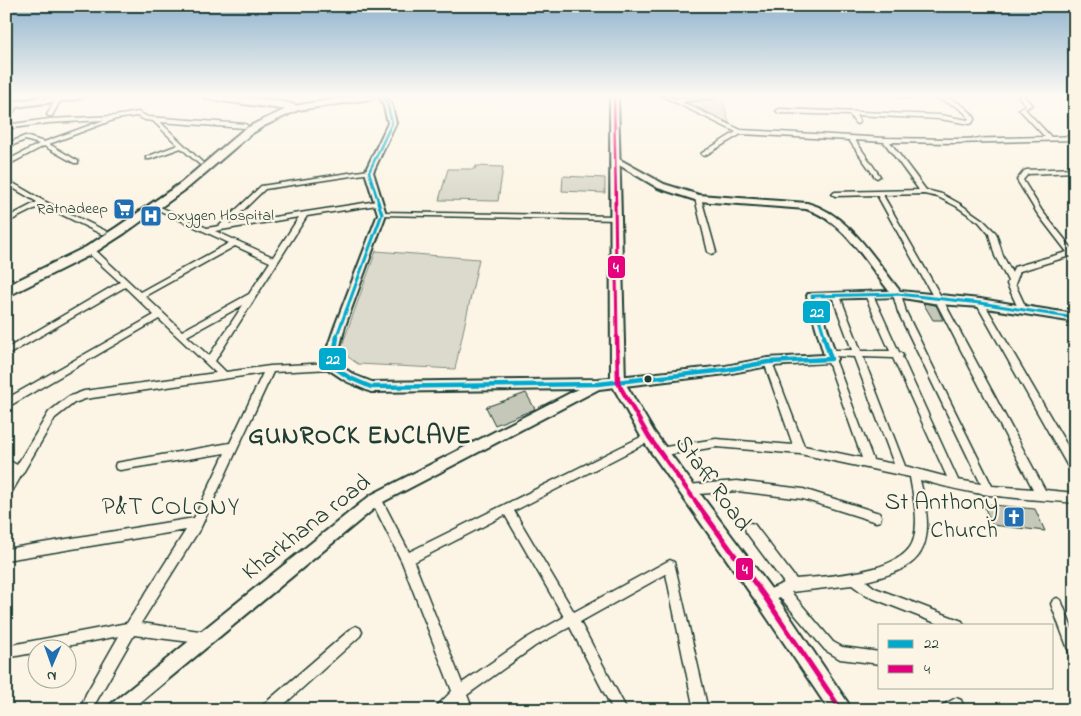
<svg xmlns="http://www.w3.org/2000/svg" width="1081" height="716" viewBox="0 0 1081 716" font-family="'Indie Flower',sans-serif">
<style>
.green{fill:#dcdacc;stroke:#7e8c80}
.building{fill:#c5c7b9;stroke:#1f3d34}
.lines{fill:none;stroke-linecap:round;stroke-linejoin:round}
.minor-casing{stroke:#1f3d34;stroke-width:3}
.tertiary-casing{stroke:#1f3d34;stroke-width:4}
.secondary-casing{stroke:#1f3d34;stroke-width:4}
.primary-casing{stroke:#1f3d34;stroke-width:4}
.minor{fill:#fcf5e5;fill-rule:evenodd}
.tertiary{fill:#fcf5e5;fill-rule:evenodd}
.secondary{fill:#fcf5e5;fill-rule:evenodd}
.primary{fill:#fcf5e5;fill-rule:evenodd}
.bus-1-far2-casing{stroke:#fcf5e5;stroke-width:5}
.bus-1-far1-casing{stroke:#fcf5e5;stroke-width:6}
.bus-1-casing{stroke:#fcf5e5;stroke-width:8}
.bus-2-far3-casing{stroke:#fcf5e5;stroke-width:5}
.bus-2-far2-casing{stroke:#fcf5e5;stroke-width:6}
.bus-2-far1-casing{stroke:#fcf5e5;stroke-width:8}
.bus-2-casing{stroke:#fcf5e5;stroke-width:9}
.bus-1-far2{stroke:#00a9ce;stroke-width:2.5}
.bus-1-far1{stroke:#00a9ce;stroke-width:3}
.bus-1{stroke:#00a9ce;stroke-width:4.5}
.bus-2-far3{stroke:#e5007d;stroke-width:2.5}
.bus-2-far2{stroke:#e5007d;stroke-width:3}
.bus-2-far1{stroke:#e5007d;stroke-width:4.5}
.bus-2{stroke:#e5007d;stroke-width:5}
.bus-dot{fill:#1f3d34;stroke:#fcf5e5;stroke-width:2}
.labels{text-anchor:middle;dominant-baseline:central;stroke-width:4.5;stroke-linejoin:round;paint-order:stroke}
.far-poi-label{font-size:16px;fill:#1f3d34;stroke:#fcf5e5;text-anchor:end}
.near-street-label{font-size:24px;fill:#1f3d34;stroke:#fcf5e5}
.near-poi-label{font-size:24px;fill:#1f3d34;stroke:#fcf5e5;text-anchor:end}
.district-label{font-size:25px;font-weight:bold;letter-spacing:1px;fill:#1f3d34;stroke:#fcf5e5}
.near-neighbourhood-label{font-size:25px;letter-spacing:1px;fill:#1f3d34;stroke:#fcf5e5}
.line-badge{stroke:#fcf5e5;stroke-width:2}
.badge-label{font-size:14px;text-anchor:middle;font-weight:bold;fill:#fff}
</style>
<rect width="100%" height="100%" fill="#fcf5e5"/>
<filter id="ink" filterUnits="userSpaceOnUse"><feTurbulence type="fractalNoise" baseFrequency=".02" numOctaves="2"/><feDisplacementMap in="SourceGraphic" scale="10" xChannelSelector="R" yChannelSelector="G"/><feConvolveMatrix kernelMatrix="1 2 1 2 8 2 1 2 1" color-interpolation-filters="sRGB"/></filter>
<g filter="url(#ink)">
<!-- green -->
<g class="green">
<polygon points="722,97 729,123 685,101"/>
<polygon points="476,166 503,167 498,201 439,200 448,169 475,169"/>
<polygon points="563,176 605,178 605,193 562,191"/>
<polygon points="376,251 479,259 455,369 358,364 340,351"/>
</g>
<!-- building -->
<g class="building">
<polygon points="923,303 936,305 943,320 933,320"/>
<polygon points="526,393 535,409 495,425 486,407"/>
<polygon points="983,504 1035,509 1045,531 992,525"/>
</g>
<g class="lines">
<!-- minor casing -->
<g class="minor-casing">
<g id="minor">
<polygon points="40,96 48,96 31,103 26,102"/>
<path d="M662,96C668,96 673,99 678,99C691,99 703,96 716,96L713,98L682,102L741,130L886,138L953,139L1045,137L1019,109L1026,105L1018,96H1024L1032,105L1025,109L1051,137L1075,136V140L953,143L890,142L926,190L942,194L960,204L983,220L996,233L1003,256L1012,273L1014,267L1067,252L1037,213L1017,180L1024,171L1026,170L1075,168V172L1028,174L1023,180L1042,211L1075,252V259L1070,256L1020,271L1015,284L1027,310L1023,313L1019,310L1007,284L1008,281L995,256L989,234L979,222L956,206L938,197L924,194L883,195L943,300L1045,490L1075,493V503C1046,500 1018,499 989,495C966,492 943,486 920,480C926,505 936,546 910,564C897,573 881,577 866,581L875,588L962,621L964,625H941L867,596L852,585L791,592L833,642L842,647L880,652V664L840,659L825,650L780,597L765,603L761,601L759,597L761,593L784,583L746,532L745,528L746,524L750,523L754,524L796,579C825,576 906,574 914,538C919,518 913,496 910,477L800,454L716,447L659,456L655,455L654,452L655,449L659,448L716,439L793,445L764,362L765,360H771L772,362L804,446L862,458L827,359L830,356L826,353L830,350H852L832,296L836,293L840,296L861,351H890L865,295L869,292L873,295L899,352L903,355L902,357L958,480L981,484L898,312L893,294L897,291L901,294L906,312L992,486L1033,489L935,300L877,195L835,196L832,194L835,192L919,190L884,142L855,140L880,176L877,178L875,177L849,140L741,134L704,156L701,154L702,153L736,132ZM833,356L854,357L894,464L873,460L835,359ZM863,357L893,358L947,477L905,466Z"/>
<path d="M899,96H917C913,99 903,99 899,96Z"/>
<path d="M931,96C950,96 964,103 975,118L972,123L970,124L940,119L856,115L860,122L857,124L855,123L850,115L779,113L776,111L779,109L940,115L968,120L969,118C957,102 946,104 931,96Z"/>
<polygon points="56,98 61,99 52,116 48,116 47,115"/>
<polygon points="14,103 19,104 8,120 6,121 6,114"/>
<polygon points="138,112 148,117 245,124 248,126 245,128 160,122 202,162 203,163 200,165 181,148 150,159 146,159 146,157 178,145 153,121 145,120 137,116 116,119 49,144 78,161 78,163 74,163 44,146 6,166 6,161 39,144 25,140 6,148 6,144 25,136 44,142 104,120 49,123 6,129 6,125 49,119 115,116"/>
<path d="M369,170L372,172L371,173L265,189L229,224L377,201L380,203L377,205L307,216L215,361L226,372L270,366L332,363L335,364L336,366L335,368L332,369L273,372L201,527L141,623L207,632L211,634L213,638L211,642L207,644L134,635L96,702L94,710H80L86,694L119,636L56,648H38V652L6,658V646L127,623L186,530L6,560V549L194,518L225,453L120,470L116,469L115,466L116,463L230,443L263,373L85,399L74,403L55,418L10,495L6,497V482L12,473L6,469V459L17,465L49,412L68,397L84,391L216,373L159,319L6,408V399L154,315L125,287L6,356V349L120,282L87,252V248H93L140,292L229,243L154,208V206H158L207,228L219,226L261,186ZM299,217L273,257L215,231ZM235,246L270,262L249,294L182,331L145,296ZM243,305L209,356L187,336Z"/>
<polygon points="6,179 44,201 108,232 104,234 101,234 42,205 6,223 6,218 37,202 6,184"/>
<polygon points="698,196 701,198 716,252 712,254 708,252 695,198"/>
<polygon points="382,212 617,216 620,218 617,220 380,215 380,213"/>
<polygon points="6,277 12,279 13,281 12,283 6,283"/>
<polygon points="980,300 984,303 1075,459 1075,473 1071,472 976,303"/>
<path d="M649,433L652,434L654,437L652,440L514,511L574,612L666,562L670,560L674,562L708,710H694L666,574L580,622L627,710H613L570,627L535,646L467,695L473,710H459L457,704L452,710H436L438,705L452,691L402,562L372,502L371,499L372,496L376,494L380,496L409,552ZM505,515L564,617L527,638L462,683L414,562Z"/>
<polygon points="737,481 803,489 876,512 880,513 881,517 880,521 876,522 803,499 737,491 686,495 682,493 681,490 682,487 686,485"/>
<polygon points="1057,598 1061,600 1075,636 1075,659 1071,657 1051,604 1053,600"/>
<polygon points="356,626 360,628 362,632 360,636 278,710 261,710 263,705 352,628"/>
<polygon points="956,698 961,700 963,705 961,710 941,710 943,705"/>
</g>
</g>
<!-- tertiary casing -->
<g class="tertiary-casing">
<path id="tertiary" d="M379,96H385L391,103L396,123L373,172L386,214L345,326L340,346L338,364L354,375L372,382L598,379L726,366L768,358L824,355L807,296L808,294L889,291C866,262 843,220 806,209L698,201L658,188L614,162L613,160L617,158L664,184L699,195L807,203C849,214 874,259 900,291L980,299L1075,314V322L980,307L939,304L897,297L818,299L837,359L835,362L768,366L726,374L599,389L381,503L131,710H109L111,704L371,495L578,389L371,392L346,381L328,369L326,366L328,346L335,326L378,214L365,172L388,123L383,103Z"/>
</g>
<!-- secondary casing -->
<g class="secondary-casing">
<g id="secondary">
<polygon points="59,96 83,96 79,99 6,108 6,102"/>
<path d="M203,96C221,96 288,98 300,108L296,111L207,99Z"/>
<polygon points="610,96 618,96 625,383 654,432 772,590 848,703 851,710 829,710 758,604 644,442 611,383"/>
</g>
</g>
<!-- primary casing -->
<g class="primary-casing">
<polygon id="primary" points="354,96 376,96 371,99 298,110 264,126 251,134 189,187 125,233 94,253 6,297 6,286 86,247 117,227 181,183 243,130 258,122 293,106"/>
</g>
<!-- minor -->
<use href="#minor" class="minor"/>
<!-- tertiary -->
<use href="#tertiary" class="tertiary"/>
<!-- secondary -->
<use href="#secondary" class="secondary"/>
<!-- primary -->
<use href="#primary" class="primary"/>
<!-- bus-1-far2 casing -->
<g class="bus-1-far2-casing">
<polyline id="bus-1-far2" points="379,204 369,172 392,123 387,103 382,96"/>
</g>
<!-- bus-1-far1 casing -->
<g class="bus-1-far1-casing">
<g id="bus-1-far1">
<polyline points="336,338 382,214 378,202"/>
<polyline points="825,338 812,296 897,294 980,303 1075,318"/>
</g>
</g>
<!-- bus-1 casing -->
<g class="bus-1-casing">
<polyline id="bus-1" points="337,337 332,366 350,378 371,387 598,384 726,370 768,362 831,359 824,337"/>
</g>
<!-- bus-2-far3 casing -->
<g class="bus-2-far3-casing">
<polyline id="bus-2-far3" points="614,96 616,204"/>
</g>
<!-- bus-2-far2 casing -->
<g class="bus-2-far2-casing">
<polyline id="bus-2-far2" points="615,202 617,338"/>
</g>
<!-- bus-2-far1 casing -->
<g class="bus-2-far1-casing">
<polyline id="bus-2-far1" points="617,337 618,383 649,437 699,506"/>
</g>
<!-- bus-2 casing -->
<g class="bus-2-casing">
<polyline id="bus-2" points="698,505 765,597 841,710"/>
</g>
<!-- bus-1-far2 -->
<use href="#bus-1-far2" class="bus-1-far2"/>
<!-- bus-1-far1 -->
<use href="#bus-1-far1" class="bus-1-far1"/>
<!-- bus-1 -->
<use href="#bus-1" class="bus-1"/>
<!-- bus-2-far3 -->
<use href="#bus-2-far3" class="bus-2-far3"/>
<!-- bus-2-far2 -->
<use href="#bus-2-far2" class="bus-2-far2"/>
<!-- bus-2-far1 -->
<use href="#bus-2-far1" class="bus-2-far1"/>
<!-- bus-2 -->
<use href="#bus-2" class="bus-2"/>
</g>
</g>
<!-- sky -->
<linearGradient id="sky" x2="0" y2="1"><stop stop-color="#91b4ce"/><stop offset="0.49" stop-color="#fefaf3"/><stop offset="1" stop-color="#fefaf3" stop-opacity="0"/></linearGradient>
<rect width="1081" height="196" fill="url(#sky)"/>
<!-- icons -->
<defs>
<g id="supermarket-square" transform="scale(1.125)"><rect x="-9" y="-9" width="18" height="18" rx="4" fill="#1f6fb2" stroke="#fcf5e5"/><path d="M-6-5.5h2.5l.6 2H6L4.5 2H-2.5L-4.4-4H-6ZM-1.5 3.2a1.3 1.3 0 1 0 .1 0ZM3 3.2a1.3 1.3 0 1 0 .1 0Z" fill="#fff"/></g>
<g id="hospital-square" transform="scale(1.125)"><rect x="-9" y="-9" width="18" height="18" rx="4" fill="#1f6fb2" stroke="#fcf5e5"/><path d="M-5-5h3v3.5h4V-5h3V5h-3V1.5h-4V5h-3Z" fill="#fff"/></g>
<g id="church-square" transform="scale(1.125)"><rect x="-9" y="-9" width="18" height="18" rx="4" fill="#1f6fb2" stroke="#fcf5e5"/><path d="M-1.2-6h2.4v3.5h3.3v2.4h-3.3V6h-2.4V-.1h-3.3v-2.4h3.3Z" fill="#fff"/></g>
</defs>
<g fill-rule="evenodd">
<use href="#supermarket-square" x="124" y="209"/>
<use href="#hospital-square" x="151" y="216"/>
<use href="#church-square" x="1014" y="517"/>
</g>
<!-- markers -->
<circle class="bus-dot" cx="648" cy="379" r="4.5"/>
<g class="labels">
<!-- far-poi labels -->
<g class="far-poi-label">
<text x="108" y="209">Ratnadeep</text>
<text x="167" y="216" text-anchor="start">Oxygen Hospital</text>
</g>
<!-- near-street labels -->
<g class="near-street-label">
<text transform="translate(712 484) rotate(54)">Staff Road</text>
<text transform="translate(307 528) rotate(-38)">Kharkhana road</text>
</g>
<!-- near-poi labels -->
<g class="near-poi-label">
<text x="998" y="503">St Anthony<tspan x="998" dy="28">Church</tspan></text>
</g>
<!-- district labels -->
<g class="district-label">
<text x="360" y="437">GUNROCK ENCLAVE</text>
</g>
<!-- near-neighbourhood labels -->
<g class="near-neighbourhood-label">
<text x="171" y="508">P&amp;T COLONY</text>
</g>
</g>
<g class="line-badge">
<rect x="607" y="255" width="19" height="24" rx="5" fill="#e5007d"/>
<rect x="802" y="300" width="29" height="24" rx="5" fill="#00a9ce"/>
<rect x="318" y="347" width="29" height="24" rx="5" fill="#00a9ce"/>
<rect x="735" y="557" width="19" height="24" rx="5" fill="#e5007d"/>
</g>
<g class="badge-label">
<text x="616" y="272">4</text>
<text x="817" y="317">22</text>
<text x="333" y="364">22</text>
<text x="745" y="574">4</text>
</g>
<!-- margin -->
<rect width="1081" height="716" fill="none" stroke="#fcf5e5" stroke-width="25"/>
<rect x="12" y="12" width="1056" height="691" fill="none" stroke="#1f3d34" stroke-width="2" filter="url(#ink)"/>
<!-- legend -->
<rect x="878" y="624" width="175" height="65" fill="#fcf5e5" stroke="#a4ab9e"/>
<rect x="888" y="640" width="25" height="8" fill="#00a9ce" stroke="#a4ab9e"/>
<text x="924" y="648" font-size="15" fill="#1f3d34">22</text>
<rect x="888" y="665" width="25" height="8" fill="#e5007d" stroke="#a4ab9e"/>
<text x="924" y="674" font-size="15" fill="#1f3d34">4</text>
<!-- north arrow -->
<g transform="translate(52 664) rotate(182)"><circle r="24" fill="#fcf5e5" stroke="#a4ab9e"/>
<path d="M0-4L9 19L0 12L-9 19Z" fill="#1f6fb2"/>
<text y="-8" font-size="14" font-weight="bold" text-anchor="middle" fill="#1f3d34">N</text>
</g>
</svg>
